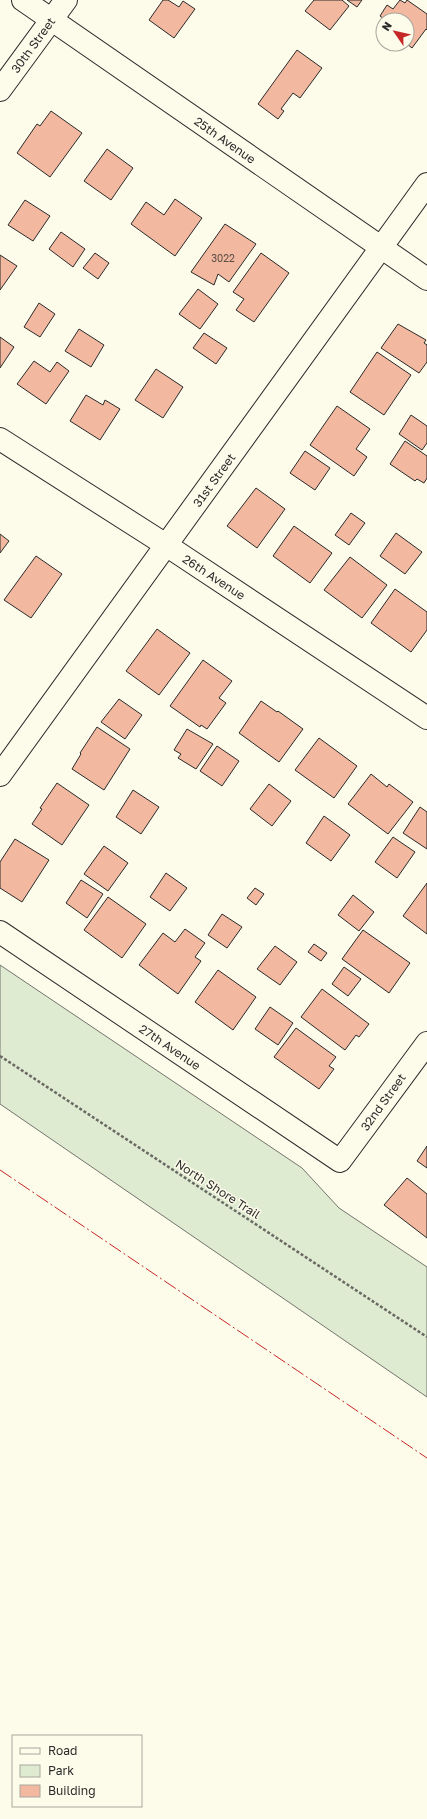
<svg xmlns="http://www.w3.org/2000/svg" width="427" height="1819" viewBox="0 0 427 1819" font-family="'Golos Text',sans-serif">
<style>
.green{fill:#deebd1;stroke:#74746e}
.building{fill:#f2b8a0;stroke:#2b2b2b}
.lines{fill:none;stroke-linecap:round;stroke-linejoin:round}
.minor-casing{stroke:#2b2b2b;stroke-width:24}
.path{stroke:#6a6964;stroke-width:2.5;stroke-dasharray:3 2;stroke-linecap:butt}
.minor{stroke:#fdfbea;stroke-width:22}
.power{stroke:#c62828;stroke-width:1;stroke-dasharray:14 3 2 3;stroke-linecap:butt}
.labels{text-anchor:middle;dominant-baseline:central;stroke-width:3;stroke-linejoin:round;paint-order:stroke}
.number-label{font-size:10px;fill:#5d4e48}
.street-label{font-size:12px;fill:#2b2b2b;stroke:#fdfbea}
</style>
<rect width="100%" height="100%" fill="#fdfbea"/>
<!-- green -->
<polygon class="green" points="0,965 302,1168 339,1208 427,1267 427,1397 0,1104"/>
<!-- building -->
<g class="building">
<polygon points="163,0 168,0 179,7 183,1 195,9 174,38 149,20"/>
<polygon points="314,0 342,0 349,6 330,30 305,11"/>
<polygon points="347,0 362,0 357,7"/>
<polygon points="400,0 405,3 407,0 427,14 427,30 426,29 412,48 407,44 407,20 383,20 384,19 380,16 387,5 393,9"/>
<polygon points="297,50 322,68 300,98 293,93 281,109 284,111 278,119 258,104"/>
<polygon points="51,111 82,133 50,177 17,153 37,124 40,126"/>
<polygon points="107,149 133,168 111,200 84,181"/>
<polygon points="175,199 202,218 175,256 131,224 146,202 164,215"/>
<polygon points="25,200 50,216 33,241 8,225"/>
<polygon points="225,224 256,244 229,282 218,274 214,285 191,272"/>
<polygon points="61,232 85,249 73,267 49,249"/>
<polygon points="95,253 109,263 98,279 83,268"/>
<polygon points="261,253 289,273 254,322 236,310 244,299 233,292"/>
<polygon points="0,255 17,266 0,290"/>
<polygon points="198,289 218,304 200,329 179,314"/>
<polygon points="39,303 55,314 40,337 24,327"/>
<polygon points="398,324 426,340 424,343 427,345 427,362 419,373 381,348"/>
<polygon points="79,329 104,345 91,367 65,351"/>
<polygon points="204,333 227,348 216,364 193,348"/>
<polygon points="0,337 14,347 0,368"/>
<polygon points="377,352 411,375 384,415 350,392"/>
<polygon points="34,361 50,372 57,362 69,371 46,404 17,384"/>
<polygon points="156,369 183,387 163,418 135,400"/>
<polygon points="86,395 103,405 105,400 120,409 100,440 70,421"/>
<polygon points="337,406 370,429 356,449 367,457 354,476 310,445"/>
<polygon points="411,415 427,426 427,443 422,450 399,434"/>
<polygon points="405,441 427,456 427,478 424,483 417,479 415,481 390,464"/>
<polygon points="305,451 330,468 315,490 290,473"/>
<polygon points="256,488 285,509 257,548 227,526"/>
<polygon points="351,513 365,523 349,545 335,535"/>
<polygon points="294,526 332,553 310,583 273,556"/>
<polygon points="396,533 422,552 405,574 380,556"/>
<polygon points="0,534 9,541 0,553"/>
<polygon points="36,556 62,574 31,618 4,600"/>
<polygon points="350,557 387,585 362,618 324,590"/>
<polygon points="395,589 427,612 427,630 411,652 371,623"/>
<polygon points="157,629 190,653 159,695 126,671"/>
<polygon points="203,660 232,681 219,698 226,703 207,729 201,725 200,727 170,706"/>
<polygon points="119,699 142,715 125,739 101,722"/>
<polygon points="261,701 277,712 278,711 303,729 279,762 239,733"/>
<polygon points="97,727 130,749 104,790 72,769 81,754 80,753"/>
<polygon points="187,729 213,744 196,769 178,758 181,754 174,750"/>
<polygon points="319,738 357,766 334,798 295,770"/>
<polygon points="217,746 239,761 222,786 200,771"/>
<polygon points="371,774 387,787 389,784 413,802 388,834 348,804"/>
<polygon points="57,783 89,805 62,845 32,824 42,809 40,808"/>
<polygon points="269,784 291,801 272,826 250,809"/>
<polygon points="133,790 159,807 141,834 116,817"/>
<polygon points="420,807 427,812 427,849 403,833"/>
<polygon points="324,816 350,835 331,861 306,843"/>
<polygon points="393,837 415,852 397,878 375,862"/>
<polygon points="15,839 49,860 22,902 0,888 0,862"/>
<polygon points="104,846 128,863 108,891 84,874"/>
<polygon points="166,873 187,888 170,911 150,897"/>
<polygon points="81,880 103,894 87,918 66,903"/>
<polygon points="427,883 427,934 403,916"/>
<polygon points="255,888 264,894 256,905 247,898"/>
<polygon points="353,895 374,912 359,931 338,915"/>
<polygon points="108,897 146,924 122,958 84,930"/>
<polygon points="222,914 242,927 227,948 208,935"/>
<polygon points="185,929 205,943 195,957 201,961 178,994 139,965 163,933 175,942"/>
<polygon points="363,930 410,963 389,993 342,959"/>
<polygon points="314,944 327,953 321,961 308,952"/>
<polygon points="275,946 297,962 280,985 257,969"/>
<polygon points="344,967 361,979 348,996 332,984"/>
<polygon points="218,970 256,997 233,1030 195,1002"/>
<polygon points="322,989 369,1024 359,1037 356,1035 345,1050 301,1017"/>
<polygon points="270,1007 293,1023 278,1045 255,1029"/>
<polygon points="296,1028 336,1057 329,1066 334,1069 319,1089 274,1057"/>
<polygon points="427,1146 427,1168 417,1161"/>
<polygon points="407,1178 427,1194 427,1238 384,1205"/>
</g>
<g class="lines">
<!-- minor casing -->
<g class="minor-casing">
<g id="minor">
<polyline points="23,0 427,279"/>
<polyline points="0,90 66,0"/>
<polyline points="0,439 166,545 427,718"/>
<polyline points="0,775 427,184"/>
<polyline points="0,932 340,1161 427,1043"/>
</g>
</g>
<!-- path -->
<polyline class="path" points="0,1056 427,1337"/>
<!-- minor -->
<use href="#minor" class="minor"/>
<!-- power -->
<polyline class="power" points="0,1170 427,1458"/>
</g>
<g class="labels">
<!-- number labels -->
<g class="number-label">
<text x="223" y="258">3022</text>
</g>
<!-- street labels -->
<g class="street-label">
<text transform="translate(33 45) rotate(-54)">30th Street</text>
<text transform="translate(225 140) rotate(35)">25th Avenue</text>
<text transform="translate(214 480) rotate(-54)">31st Street</text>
<text transform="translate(214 577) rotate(33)">26th Avenue</text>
<text transform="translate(170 1047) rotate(34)">27th Avenue</text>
<text transform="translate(383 1102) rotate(-54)">32nd Street</text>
<text transform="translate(218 1189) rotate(33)">North Shore Trail</text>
</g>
</g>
<!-- legend -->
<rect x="12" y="1735" width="130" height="72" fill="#fdfbea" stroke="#a9a89e"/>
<rect x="20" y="1748" width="20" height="6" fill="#fdfbea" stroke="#a9a89e"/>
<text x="48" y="1755" font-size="12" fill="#2b2b2b">Road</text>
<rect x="20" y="1765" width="20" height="12" fill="#deebd1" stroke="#a9a89e"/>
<text x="48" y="1775" font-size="12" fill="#2b2b2b">Park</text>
<rect x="20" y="1785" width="20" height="12" fill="#f2b8a0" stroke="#a9a89e"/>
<text x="48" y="1795" font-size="12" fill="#2b2b2b">Building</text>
<!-- north arrow -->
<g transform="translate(395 32) rotate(304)"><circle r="19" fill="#fdfbea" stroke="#a9a89e"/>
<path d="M0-3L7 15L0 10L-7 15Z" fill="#c62828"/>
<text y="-6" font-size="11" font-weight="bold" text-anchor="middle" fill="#2b2b2b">N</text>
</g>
</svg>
